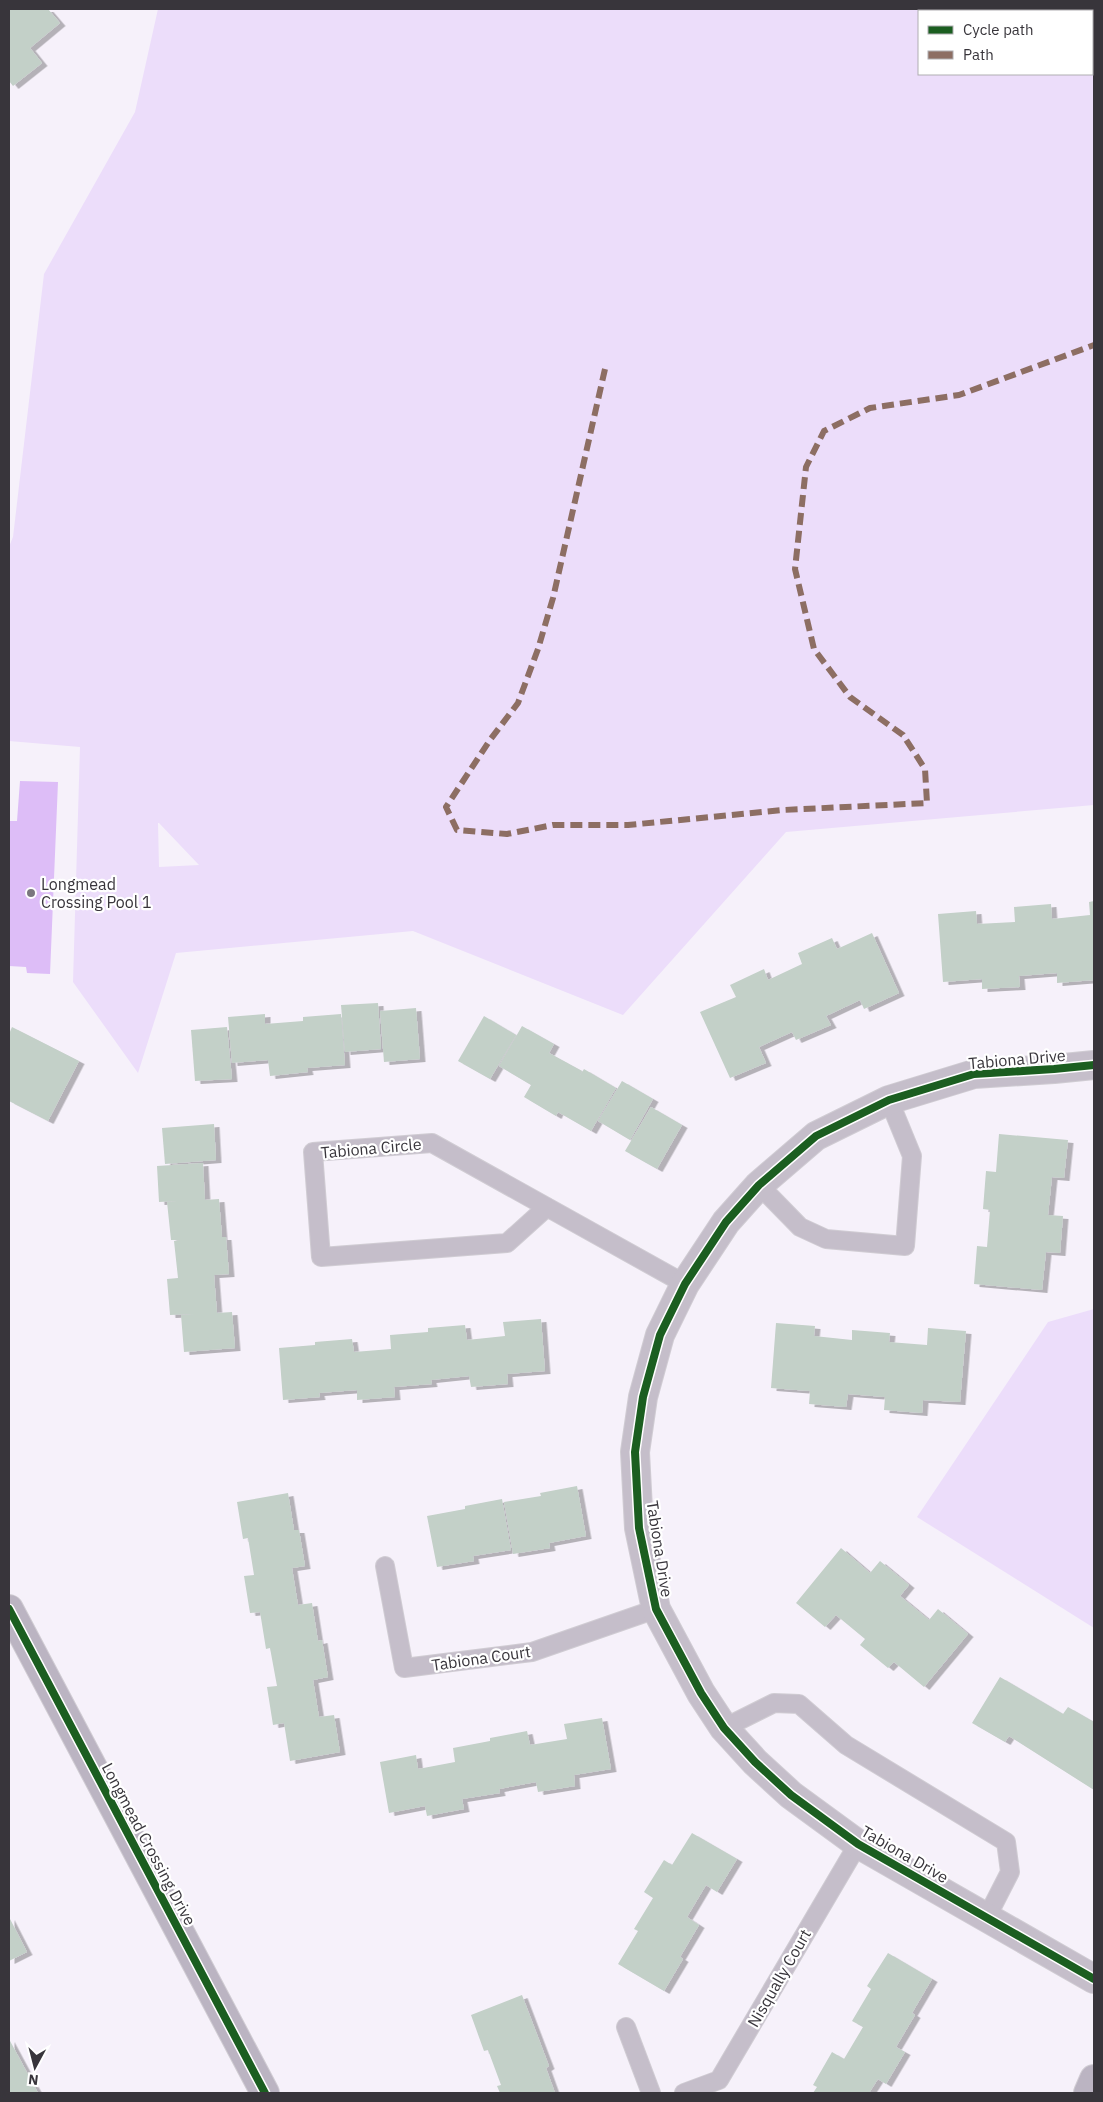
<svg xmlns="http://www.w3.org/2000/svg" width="1103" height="2102" viewBox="0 0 1103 2102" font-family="'IBM Plex Sans',sans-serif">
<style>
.green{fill:#ecddfa;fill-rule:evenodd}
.water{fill:#ddbdf7}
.building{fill:#c3d0c8;filter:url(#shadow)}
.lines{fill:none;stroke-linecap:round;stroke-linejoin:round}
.lane-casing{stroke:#d0ccd3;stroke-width:20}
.street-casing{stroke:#d0ccd3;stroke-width:30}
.secondary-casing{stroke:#d0ccd3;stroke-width:30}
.lane{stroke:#c5beca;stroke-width:18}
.street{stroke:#c5beca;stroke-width:28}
.secondary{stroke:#bbb4c2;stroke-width:28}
.quiet{stroke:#8d6e63;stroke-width:6;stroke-dasharray:12 6;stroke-linecap:butt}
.cycleway-casing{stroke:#fff;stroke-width:11}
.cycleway{stroke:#1b5e20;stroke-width:8}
.poi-dot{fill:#7a777e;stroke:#fff;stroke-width:2}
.labels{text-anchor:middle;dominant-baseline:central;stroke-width:4.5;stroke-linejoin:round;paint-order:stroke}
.poi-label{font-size:16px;fill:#38353b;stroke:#fff;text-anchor:start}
.street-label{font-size:16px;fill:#38353b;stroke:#fff}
</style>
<defs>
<filter id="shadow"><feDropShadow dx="5.5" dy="3" stdDeviation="0" flood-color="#0004"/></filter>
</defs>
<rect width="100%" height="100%" fill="#f6f1fa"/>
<!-- green -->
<g class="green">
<path d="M158,9H1094V805L786,832L623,1015L413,931L176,953L138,1073L73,982L80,747L9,741V547L13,537L44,274L135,112ZM1092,11V74H919V11ZM158,823H159L199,865L159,867Z"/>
<polygon points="1094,1309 1094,1628 917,1517 1048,1322"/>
</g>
<!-- water -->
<polygon class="water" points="20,781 58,782 50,974 27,973 26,967 9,966 9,821 17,821"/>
<!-- building -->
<g class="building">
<polygon points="9,9 48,9 60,23 30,48 42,63 13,86 9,81"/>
<polygon points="1094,901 1094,980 1057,983 1057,973 1019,976 1020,987 982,989 982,979 943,982 938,914 976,911 977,924 1015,922 1014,907 1051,904 1052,919 1090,915 1089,902"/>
<polygon points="872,933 899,993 864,1009 860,1000 826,1016 831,1025 796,1040 792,1032 759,1047 766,1063 730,1078 700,1012 736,997 730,985 764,969 768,980 802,964 798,953 832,938 837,949"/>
<polygon points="378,1003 381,1049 345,1052 341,1005"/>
<polygon points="416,1008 420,1059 384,1062 380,1011"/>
<polygon points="265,1014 265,1024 303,1021 303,1017 341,1014 345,1065 307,1068 308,1072 270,1076 268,1060 232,1063 228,1017"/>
<polygon points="484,1016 516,1035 490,1079 458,1061"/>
<polygon points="522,1026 554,1044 549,1053 582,1071 579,1077 584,1069 616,1088 591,1131 558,1112 556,1116 524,1097 531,1085 499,1066"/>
<polygon points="12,1027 79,1061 48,1121 9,1101 9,1034"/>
<polygon points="227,1027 232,1079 195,1081 191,1030"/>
<polygon points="622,1081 653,1099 630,1140 598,1121"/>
<polygon points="651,1107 682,1125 657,1169 625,1151"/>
<polygon points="214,1124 216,1160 165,1164 162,1128"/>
<polygon points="999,1134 1068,1140 1064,1178 1052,1177 1048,1215 1063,1216 1060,1253 1046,1252 1042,1290 974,1284 977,1246 987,1247 990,1210 983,1209 986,1171 996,1172"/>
<polygon points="203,1163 205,1200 219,1199 222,1237 226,1237 229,1274 214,1275 217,1313 232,1312 235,1348 184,1352 181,1315 194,1314 170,1315 167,1279 178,1278 174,1241 180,1240 171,1240 167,1202 177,1201 159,1202 157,1166"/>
<polygon points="541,1319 545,1371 507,1374 508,1384 471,1387 469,1376 431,1380 432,1384 394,1387 395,1397 357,1400 357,1390 319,1393 320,1397 283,1400 279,1348 315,1345 315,1342 352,1339 354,1352 391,1349 390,1335 428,1332 428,1328 465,1325 467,1340 505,1336 503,1322"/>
<polygon points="776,1323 815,1326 814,1336 852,1340 852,1330 890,1333 889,1342 927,1345 928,1328 966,1331 960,1402 923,1400 922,1413 884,1410 885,1397 848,1394 846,1407 809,1404 810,1391 771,1388"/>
<polygon points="577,1486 586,1536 549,1543 550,1548 513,1554 504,1502 541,1496 540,1493"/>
<polygon points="288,1493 294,1530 299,1530 305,1566 292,1568 298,1605 312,1603 318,1641 322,1640 328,1677 313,1680 319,1717 334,1715 340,1752 290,1761 284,1723 273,1725 267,1687 277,1686 270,1648 266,1649 260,1612 250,1613 244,1576 254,1575 248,1538 243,1539 237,1502"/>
<polygon points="502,1499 511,1550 473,1556 474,1561 437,1567 427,1516 465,1509 465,1506"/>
<polygon points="841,1548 870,1573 880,1561 909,1585 900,1596 929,1620 938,1609 968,1634 924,1687 894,1662 888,1668 860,1645 865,1639 836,1615 825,1627 796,1603"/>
<polygon points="1000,1677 1063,1714 1068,1707 1094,1722 1094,1790 1009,1736 1005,1742 972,1723"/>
<polygon points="602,1718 611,1769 574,1775 575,1786 538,1792 536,1782 499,1789 500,1793 462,1799 464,1809 427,1816 425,1806 389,1813 380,1762 416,1755 418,1769 455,1762 453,1748 490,1741 490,1738 527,1731 530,1745 567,1739 564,1724"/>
<polygon points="692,1833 737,1859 717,1892 706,1885 687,1917 699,1925 680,1957 683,1959 664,1991 618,1964 638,1931 634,1929 653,1898 644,1892 664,1860 672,1865"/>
<polygon points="9,1917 27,1952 9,1961"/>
<polygon points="888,1953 932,1979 912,2013 915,2015 896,2047 905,2052 886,2084 878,2079 869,2093 813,2093 817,2087 813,2085 832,2052 844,2059 863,2027 852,2021 871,1989 867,1986"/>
<polygon points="522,1995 549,2066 546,2068 555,2093 500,2093 497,2086 501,2085 488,2050 484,2051 471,2015"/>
<polygon points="9,2039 38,2093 9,2093"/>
</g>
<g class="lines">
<!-- lane casing -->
<g class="lane-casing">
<g id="lane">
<polyline points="759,1185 800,1227 826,1239 905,1246 912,1156 889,1100"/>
<polyline points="547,1207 507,1243 321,1257 313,1152 432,1143 685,1284"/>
<polyline points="385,1566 404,1668 532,1652 656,1609"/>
<polyline points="724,1728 774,1703 799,1704 846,1745 1006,1842 1010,1872 987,1917"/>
<polyline points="626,2027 651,2093"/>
<polyline points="684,2093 719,2080 858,1844"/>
</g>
</g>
<!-- street casing -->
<g class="street-casing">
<polyline id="street" points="1094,1065 1054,1069 974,1074 889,1100 816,1136 759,1185 726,1222 685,1284 660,1335 643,1397 635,1452 639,1528 656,1609 701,1693 724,1728 755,1762 791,1795 858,1844 1094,1979"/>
</g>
<!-- secondary casing -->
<g class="secondary-casing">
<g id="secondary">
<polyline points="9,1609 265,2093"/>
<polyline points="1088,2093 1094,2079"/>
</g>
</g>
<!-- lane -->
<use href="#lane" class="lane"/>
<!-- street -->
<use href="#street" class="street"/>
<!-- secondary -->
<use href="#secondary" class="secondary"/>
<!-- quiet -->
<polyline class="quiet" points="605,369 553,598 538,649 518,703 490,740 446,807 457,830 507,834 553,825 628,825 783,810 927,803 925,769 903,735 850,697 814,649 795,569 806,467 824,431 870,408 959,395 1094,345"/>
<!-- cycleway casing -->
<g class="cycleway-casing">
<g id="cycleway">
<polyline points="1094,1065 1054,1069 974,1074 889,1100 816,1136 759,1185 726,1222 685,1284 660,1335 643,1397 635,1452 639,1528 656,1609 701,1693 724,1728 755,1762 791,1795 858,1844 1094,1979"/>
<polyline points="9,1609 265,2093"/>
</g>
</g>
<!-- cycleway -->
<use href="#cycleway" class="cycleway"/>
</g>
<!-- markers -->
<circle class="poi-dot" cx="31" cy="893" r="5"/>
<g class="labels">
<!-- poi labels -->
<g class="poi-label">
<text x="41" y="884">Longmead<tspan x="41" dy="18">Crossing Pool 1</tspan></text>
</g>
<!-- street labels -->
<g class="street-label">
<text transform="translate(1017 1059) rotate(-5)">Tabiona Drive</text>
<text transform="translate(371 1148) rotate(-5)">Tabiona Circle</text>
<text transform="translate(660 1549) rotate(81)">Tabiona Drive</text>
<text transform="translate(481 1658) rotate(-8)">Tabiona Court</text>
<text transform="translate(149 1844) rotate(62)">Longmead Crossing Drive</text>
<text transform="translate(905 1854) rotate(30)">Tabiona Drive</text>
<text transform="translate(779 1978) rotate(-60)">Nisqually Court</text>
</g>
</g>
<!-- border -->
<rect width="1103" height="2102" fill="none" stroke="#38353b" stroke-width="20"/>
<!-- legend -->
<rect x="918" y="10" width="175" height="65" fill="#ffffff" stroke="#afaeb1"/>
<rect x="928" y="26" width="25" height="8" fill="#1b5e20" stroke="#afaeb1"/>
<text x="963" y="35" font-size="15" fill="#38353b">Cycle path</text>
<rect x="928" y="51" width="25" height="8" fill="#8d6e63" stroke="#afaeb1"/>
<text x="963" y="60" font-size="15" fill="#38353b">Path</text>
<!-- north arrow -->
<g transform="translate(35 2067) rotate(187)" stroke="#ffffff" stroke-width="4" paint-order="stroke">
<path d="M0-4L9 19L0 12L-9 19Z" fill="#38353b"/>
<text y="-8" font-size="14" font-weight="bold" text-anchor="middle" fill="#38353b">N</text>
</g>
</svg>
